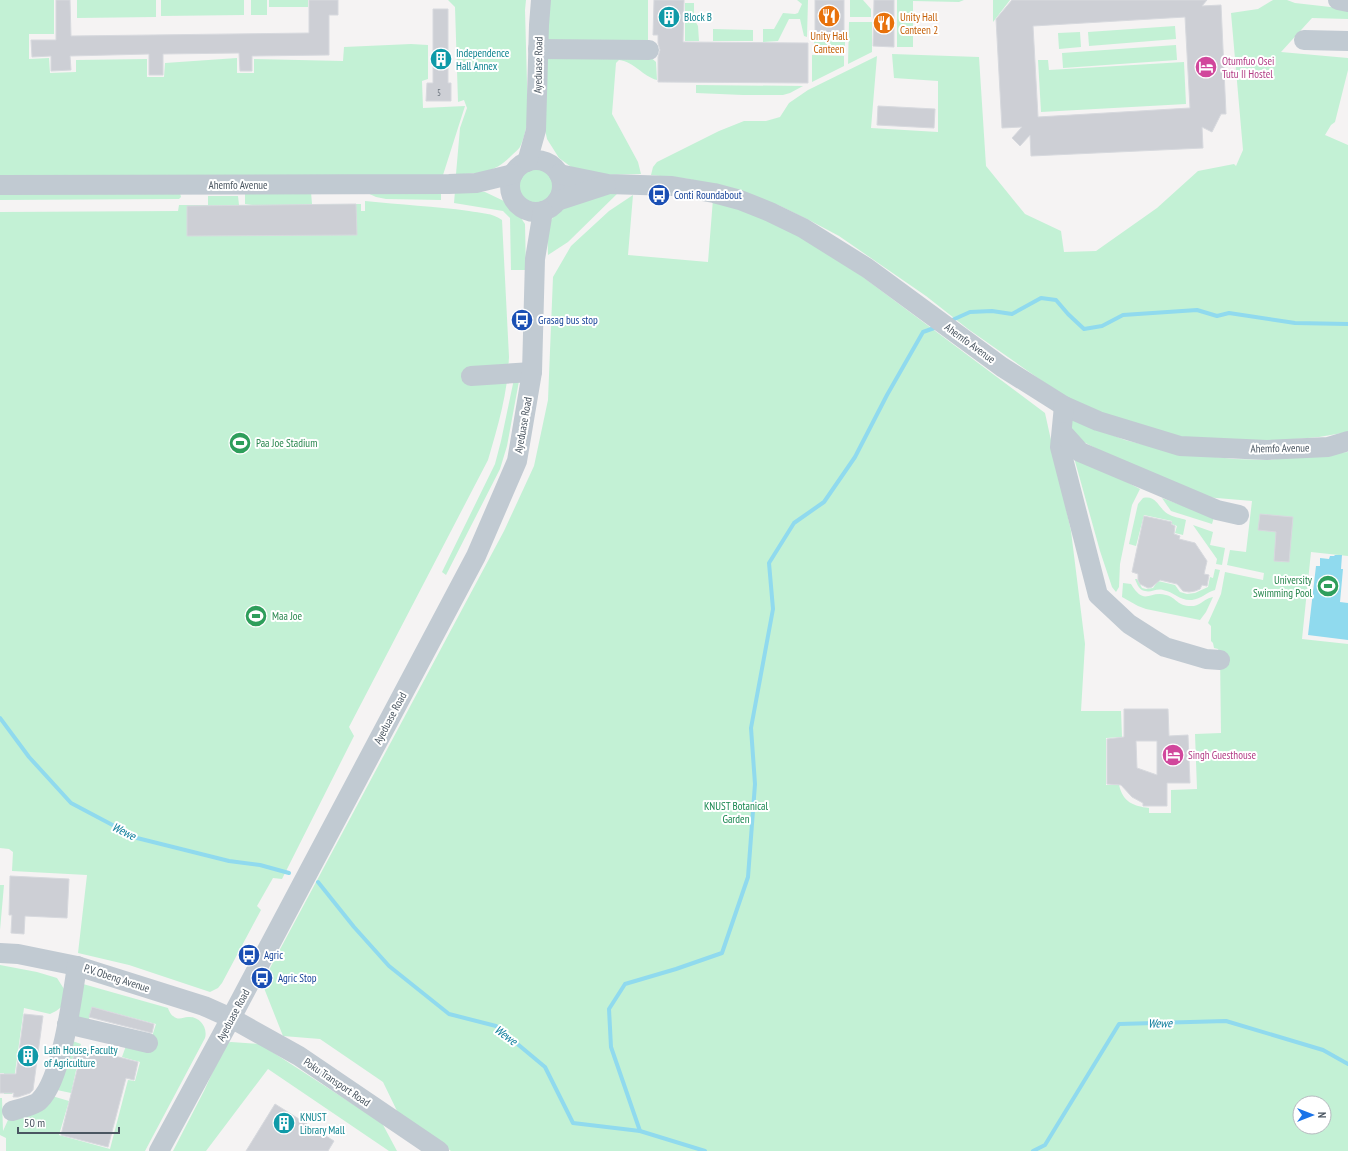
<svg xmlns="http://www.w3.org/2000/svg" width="1348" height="1151" viewBox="0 0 1348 1151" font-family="'PT Sans Narrow',sans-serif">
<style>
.green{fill:#c3f1d5;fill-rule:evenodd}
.water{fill:#90daee}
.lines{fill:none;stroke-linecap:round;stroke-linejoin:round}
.stream{stroke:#90daee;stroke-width:4}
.building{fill:#cdcfd5;stroke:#d7d9de;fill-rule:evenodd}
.minor{stroke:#c1cad2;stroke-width:20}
.labels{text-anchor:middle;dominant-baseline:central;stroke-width:4;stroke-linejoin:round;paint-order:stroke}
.number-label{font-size:9px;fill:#6b747e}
.culture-label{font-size:11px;fill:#0d838f;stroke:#fff;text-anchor:start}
.food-label{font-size:11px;fill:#c56008;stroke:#fff;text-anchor:start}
.hotel-label{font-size:11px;fill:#b23c85;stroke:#fff;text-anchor:start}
.street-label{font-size:11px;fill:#4a5661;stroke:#fff}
.transit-label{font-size:11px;fill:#164399;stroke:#fff;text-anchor:start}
.leisure-label{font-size:11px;fill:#27864d;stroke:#fff;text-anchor:start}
.park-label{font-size:11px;fill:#17864f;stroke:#fff}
.water-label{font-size:12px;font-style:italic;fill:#0c7c9b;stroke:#fff}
</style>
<rect width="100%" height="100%" fill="#f5f3f3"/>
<!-- green -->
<g class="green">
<polygon points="0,0 54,0 54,34 29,34 29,59 49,58 50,73 76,72 76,60 147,59 147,77 164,77 165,63 237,58 237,73 254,73 254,59 343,61 344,47 411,44 428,45 428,79 422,81 423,108 465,106 443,175 0,175"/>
<polygon points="77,0 156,0 156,17 77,18"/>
<polygon points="161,0 244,0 244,15 161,16"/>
<rect x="251" y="0" width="16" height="15"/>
<rect x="269" y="0" width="39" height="7"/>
<path d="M448,0H526L525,10L528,120C526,128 524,139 520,147C518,150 514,153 511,156C495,173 478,174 456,174L460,128L467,108L464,100L458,102L455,7Z"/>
<polygon points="550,0 648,0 648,45 544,43"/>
<polygon points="797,0 808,0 807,37 804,36 800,19 789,19 778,41 763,42 763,29 774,29 783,13 795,14 798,13 802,4"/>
<polygon points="850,0 863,0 871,9 871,17 850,17"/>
<polygon points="897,0 964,0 959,2 913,1 913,47 897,47"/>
<polygon points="993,0 1010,0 993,22"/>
<polygon points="1273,0 1287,0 1295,3 1348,9 1348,19 1312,18 1281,52 1348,58 1348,70 1335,122 1331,125 1325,135 1348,145 1348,432 1319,437 1262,442 1182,437 1102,414 1065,397 968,329 926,296 839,236 809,220 778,205 689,179 651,175 653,167 657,162 719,131 744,121 766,121 780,117 789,103 808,90 877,56 871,128 938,132 938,81 894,78 892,54 979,57 986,166 1025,214 1061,231 1064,252 1096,251 1157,208 1198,171 1234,164 1236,166 1243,150 1231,13 1258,9"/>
<polygon points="685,3 694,3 694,19 698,26 699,41 685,41"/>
<polygon points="849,22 872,22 872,52 848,64"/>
<polygon points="1175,26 1176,39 1089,46 1088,32"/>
<polygon points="713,29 753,30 753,41 713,41"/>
<polygon points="1080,32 1081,47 1059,49 1058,33"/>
<rect x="814" y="35" width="31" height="17"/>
<polygon points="1176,45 1177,60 1063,68 1062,53"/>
<path d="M648,55L656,62L657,80C642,76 635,62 619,60L616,63L612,114L638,162L641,174L597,175L574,169L559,158L547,139L543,120L544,57Z"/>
<polygon points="812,55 844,56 844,66 812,82"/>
<polygon points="1038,60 1048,60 1049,70 1184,62 1186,104 1041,112"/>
<polygon points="696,85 803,86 790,93 783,95 743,95 696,93"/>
<circle cx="536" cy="186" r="20"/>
<polygon points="361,190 441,191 441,200 386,199 376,197"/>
<polygon points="621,190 568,242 548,255 547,226 554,216 565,204"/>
<polygon points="455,191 485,192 506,202 517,212 525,224 526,270 511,270 510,218 503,211 454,203"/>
<path d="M311,192L312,204H361V211H365V201C400,205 435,206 469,211C480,213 493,213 502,220L509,357C508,392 498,426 488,460L349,727L354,736L282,879L273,878L257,906L261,910L222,983L218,988L210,992L129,965L78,953L87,875L12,871L13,852L9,849L0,848V212L178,211L179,205H208V196H238L239,205H252L245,204V193Z"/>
<polygon points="0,193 180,193 181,197 179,199 0,200"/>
<path d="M633,195L628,255L708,262L713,199L753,213L824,248L1045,413L1071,531L1085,644L1081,711H1121L1122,737L1106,738V785H1119C1123,802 1133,806 1149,808V813H1171V790L1197,789L1195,734L1221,733L1220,654L1218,649L1214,648L1213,643L1211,641V626L1208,623L1221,594L1225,572L1263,580L1264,573L1227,565L1230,550L1246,552L1252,501L1205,497L1118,460L1078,439L1070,426L1071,419L1125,440L1177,453L1234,459L1268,460L1348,452V556L1311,552L1302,639L1348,644V1151H451L399,1115L383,1082L320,1039L283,1036L262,983L504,531L534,466L548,400L553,277L571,246L609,211ZM1300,1103H1324V1127H1300Z"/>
<polygon points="514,379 519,381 507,446 500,469 446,575 442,572 495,464 501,441"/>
<polygon points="1073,454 1140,489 1132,505 1120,564 1119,587 1116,592 1112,587 1100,551"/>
<path d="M1143,498C1157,495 1158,508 1168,514C1173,517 1181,518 1186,520L1183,535L1175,533L1177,526L1172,524V521L1144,515L1136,546L1129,544L1138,504Z"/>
<polygon points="1162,498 1214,517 1212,524 1171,511"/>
<polygon points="1193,525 1213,532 1210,545 1225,548 1222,565 1216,564 1217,559"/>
<path d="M1215,569L1220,570L1215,590C1207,592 1201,599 1192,600C1180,601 1174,592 1163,590C1156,588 1151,593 1145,591C1139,590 1137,584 1135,579H1137L1142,588L1146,589L1153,588L1158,581L1175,585L1180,592L1187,594L1195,593L1208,587L1210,577L1213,578Z"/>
<path d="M1123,583L1131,584C1145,607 1149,590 1166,595C1178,598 1176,607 1194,606C1201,605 1205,598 1213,597L1206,612L1200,620L1146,609L1138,606L1122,597Z"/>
<polygon points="0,885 4,885 0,930"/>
<polygon points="0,965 37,972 57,978 64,989 64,1005 56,1011 50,1014 24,1008 12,1094 4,1094 4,1073 0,1073"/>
<path d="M83,984L168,1008C169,1011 171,1015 173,1016C179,1021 183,1017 188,1017C200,1016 208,1028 205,1038L145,1151H6V1138L0,1135V1098H2L3,1131L8,1120L25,1110L51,1102L52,1096L69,1101L59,1135L110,1149L128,1080L135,1081L140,1062L122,1057L127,1043L148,1049L156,1024L92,1007L88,1023L78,1021Z"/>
<polygon points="67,1039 81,1044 80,1047 76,1046 71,1064 77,1066 71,1093 57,1090"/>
<polygon points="231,1042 260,1044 382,1123 397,1151 389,1151 268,1069 206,1151 173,1151 204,1091 226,1043"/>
</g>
<!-- water -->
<polygon class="water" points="1335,555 1342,555 1341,569 1343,569 1340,602 1348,603 1348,640 1308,635 1316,566 1320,566 1320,558 1329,559 1330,556 1334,556"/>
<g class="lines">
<!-- stream -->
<g class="stream">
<polyline points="950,321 970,312 992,311 1012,314 1041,298 1056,300 1068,314 1084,329 1102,326 1123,315 1197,310 1217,316 1229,313 1295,323 1348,324"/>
<polyline points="0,718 29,757 71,803 137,838 229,861 260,865 289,873"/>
<polyline points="318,882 354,927 389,966 449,1014 496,1026 545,1067 573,1123 640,1131 705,1151"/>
<polyline points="640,1131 611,1047 609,1009 625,984 676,969 722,953 748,877 755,784 751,728 773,609 769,563 794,523 824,502 855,457 887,395 923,332 937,327"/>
<polyline points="1033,1151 1045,1145 1119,1024 1226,1021 1323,1050 1348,1064"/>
</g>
</g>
<!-- building -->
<g class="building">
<polygon points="56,0 70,0 71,36 309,33 309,0 338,0 338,15 329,15 329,55 252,56 252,71 240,71 239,53 163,54 163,75 149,75 149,54 70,56 71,70 51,71 51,56 32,57 31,40 56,40"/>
<polygon points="654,0 684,0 683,42 808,43 808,83 658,82 658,57 660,50 658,43 658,35 653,35"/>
<rect x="815" y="0" width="29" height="33"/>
<polygon points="874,0 894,0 894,47 873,46"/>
<path d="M1012,0H1207L1202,6L1221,5L1226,114H1221L1212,132L1202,127L1203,148L1031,156L1030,135L1020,146L1012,138L1022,127L1002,128L996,19ZM1185,17L1190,108L1038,117L1033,26Z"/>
<polygon points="433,9 448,9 448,83 451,83 451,101 426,101 427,83 433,83"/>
<polygon points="878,106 935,109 934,128 877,125"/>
<polygon points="356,204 357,235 187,236 187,206"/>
<polygon points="1260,514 1293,517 1289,562 1274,561 1276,532 1258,530"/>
<polygon points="1144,516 1172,522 1171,524 1175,526 1174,534 1180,536 1179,539 1195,543 1207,561 1204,574 1209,575 1207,586 1202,585 1200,589 1195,591 1189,592 1183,591 1177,584 1160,580 1152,587 1148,588 1140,584 1138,580 1138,574 1132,572"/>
<path d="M1124,709H1168L1169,736L1188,735L1190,783H1167V806H1143V803L1132,797L1121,785L1107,784V739L1124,737ZM1136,741H1157V775L1137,768Z"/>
<polygon points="10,876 69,879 67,918 25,916 24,934 11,933 12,915 9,915"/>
<polygon points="92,1007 154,1024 152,1033 89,1017"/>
<polygon points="24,1014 43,1016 33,1090 30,1093 18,1097 13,1097 14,1093 0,1093 0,1074 16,1074"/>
<polygon points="76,1046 138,1062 134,1080 126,1078 108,1147 61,1135 78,1066 72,1064"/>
<polygon points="275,1104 334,1141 328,1151 246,1151"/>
</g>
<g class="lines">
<!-- minor -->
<g class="minor">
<polyline points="1338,0 1348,2"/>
<polyline points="1304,40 1348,41"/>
<polyline points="538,49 649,50"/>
<circle cx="536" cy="186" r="26"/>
<polyline points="527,162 536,130 539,25 541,0"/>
<polyline points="559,174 608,184 672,186 714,193 740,200 770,212 803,228 867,268 1002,367 1064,406 1098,421 1180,446 1267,450 1328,447 1348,441"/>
<polyline points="0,185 449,184 476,183 513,174"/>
<polyline points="557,201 606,185"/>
<polyline points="471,376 532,372"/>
<polyline points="1064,406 1060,447 1098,595 1129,624 1165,647 1206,659 1220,660"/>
<polyline points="1062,432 1080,452 1217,510 1239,515"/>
<polyline points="0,953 18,954 77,966 204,1006 231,1018 299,1056 439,1151"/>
<polyline points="67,1024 148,1043"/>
<path d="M12,1111C18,1109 36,1105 40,1100C62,1078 72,998 77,966"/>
<polyline points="159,1151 231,1018 476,556 517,461 532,372 535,259 543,211"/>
</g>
</g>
<!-- icons -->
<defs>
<g id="restaurant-disc" transform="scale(1.15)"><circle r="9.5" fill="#e8710a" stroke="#fff"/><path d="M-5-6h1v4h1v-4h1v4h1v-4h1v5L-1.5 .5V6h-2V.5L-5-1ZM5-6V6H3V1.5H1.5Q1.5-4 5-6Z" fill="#fff"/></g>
<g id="building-disc" transform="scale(1.15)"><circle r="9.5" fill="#0f9aa8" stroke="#fff"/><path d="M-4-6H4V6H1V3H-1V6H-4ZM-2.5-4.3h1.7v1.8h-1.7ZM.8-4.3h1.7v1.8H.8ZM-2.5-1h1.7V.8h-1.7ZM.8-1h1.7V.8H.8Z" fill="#fff"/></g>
<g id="hotel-disc" transform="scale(1.15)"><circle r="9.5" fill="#d1479c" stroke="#fff"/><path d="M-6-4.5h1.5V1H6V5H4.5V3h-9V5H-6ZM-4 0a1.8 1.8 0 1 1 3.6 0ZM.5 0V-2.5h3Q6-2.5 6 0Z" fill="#fff"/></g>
<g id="bus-disc" transform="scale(1.15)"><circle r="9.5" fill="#1a4fb4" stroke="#fff"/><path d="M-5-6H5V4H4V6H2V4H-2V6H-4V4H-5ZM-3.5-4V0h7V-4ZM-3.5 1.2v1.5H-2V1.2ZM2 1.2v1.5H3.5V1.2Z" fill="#fff"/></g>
<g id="stadium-disc" transform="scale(1.15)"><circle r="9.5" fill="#2e9e5b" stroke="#fff"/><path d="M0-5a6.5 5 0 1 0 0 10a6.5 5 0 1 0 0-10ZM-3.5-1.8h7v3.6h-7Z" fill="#fff"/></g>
</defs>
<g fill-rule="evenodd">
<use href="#restaurant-disc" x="829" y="16"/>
<use href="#building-disc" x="669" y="17"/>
<use href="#restaurant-disc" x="884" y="23"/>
<use href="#building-disc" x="441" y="59"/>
<use href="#hotel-disc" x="1206" y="67"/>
<use href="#bus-disc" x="659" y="195"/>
<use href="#bus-disc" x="522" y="320"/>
<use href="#stadium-disc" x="240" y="443"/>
<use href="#stadium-disc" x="1328" y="586"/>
<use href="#stadium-disc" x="256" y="616"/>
<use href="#hotel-disc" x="1173" y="755"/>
<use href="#bus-disc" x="249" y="955"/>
<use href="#bus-disc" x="262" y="978"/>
<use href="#building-disc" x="28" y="1056"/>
<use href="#building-disc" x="284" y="1123"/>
</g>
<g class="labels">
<!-- number labels -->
<g class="number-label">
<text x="439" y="92">5</text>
</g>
<!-- culture labels -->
<g class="culture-label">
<text x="684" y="17">Block B</text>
<text x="456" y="53">Independence<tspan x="456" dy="13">Hall Annex</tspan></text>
<text x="44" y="1050">Lath House, Faculty<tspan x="44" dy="13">of Agriculture</tspan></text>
<text x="300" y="1117">KNUST<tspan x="300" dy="13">Library Mall</tspan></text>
</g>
<!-- food labels -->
<g class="food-label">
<text x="900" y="17">Unity Hall<tspan x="900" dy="13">Canteen 2</tspan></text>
<text x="829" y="36" text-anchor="middle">Unity Hall<tspan x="829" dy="13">Canteen</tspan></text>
</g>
<!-- hotel labels -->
<g class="hotel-label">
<text x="1222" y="61">Otumfuo Osei<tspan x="1222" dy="13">Tutu II Hostel</tspan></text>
<text x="1188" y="755">Singh Guesthouse</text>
</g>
<!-- street labels -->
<g class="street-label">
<text transform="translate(538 65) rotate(-89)">Ayeduase Road</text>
<text x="238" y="185">Ahemfo Avenue</text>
<text transform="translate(970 343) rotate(36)">Ahemfo Avenue</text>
<text transform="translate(523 425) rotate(-80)">Ayeduase Road</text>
<text transform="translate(1280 448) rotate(-1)">Ahemfo Avenue</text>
<text transform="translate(390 718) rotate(-62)">Ayeduase Road</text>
<text transform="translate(117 978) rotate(18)">P.V. Obeng Avenue</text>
<text transform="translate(233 1015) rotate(-62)">Ayeduase Road</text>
<text transform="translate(337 1082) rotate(34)">Poku Transport Road</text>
</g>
<!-- transit labels -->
<g class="transit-label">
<text x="674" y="195">Conti Roundabout</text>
<text x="538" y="320">Grasag bus stop</text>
<text x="264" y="955">Agric</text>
<text x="278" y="978">Agric Stop</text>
</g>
<!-- leisure labels -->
<g class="leisure-label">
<text x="256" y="443">Paa Joe Stadium</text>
<text x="1312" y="580" text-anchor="end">University<tspan x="1312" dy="13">Swimming Pool</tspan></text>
<text x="272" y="616">Maa Joe</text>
</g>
<!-- park labels -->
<g class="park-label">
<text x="736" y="806">KNUST Botanical<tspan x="736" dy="13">Garden</tspan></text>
</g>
<!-- water labels -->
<g class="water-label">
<text transform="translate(124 831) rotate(26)">Wewe</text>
<text transform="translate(1160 1023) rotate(-1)">Wewe</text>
<text transform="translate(506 1035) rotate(36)">Wewe</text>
</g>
</g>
<!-- north arrow -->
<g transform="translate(1312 1115) rotate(90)"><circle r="19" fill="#ffffff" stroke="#b7bbc0"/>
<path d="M0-3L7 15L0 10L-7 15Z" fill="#1a73e8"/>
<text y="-6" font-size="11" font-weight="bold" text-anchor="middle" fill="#4a5661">N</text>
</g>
<!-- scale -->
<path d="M18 1127v6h101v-6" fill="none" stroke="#4a5661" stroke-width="2"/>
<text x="24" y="1127" font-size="12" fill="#4a5661" stroke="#ffffff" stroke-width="3" paint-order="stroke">50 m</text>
</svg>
